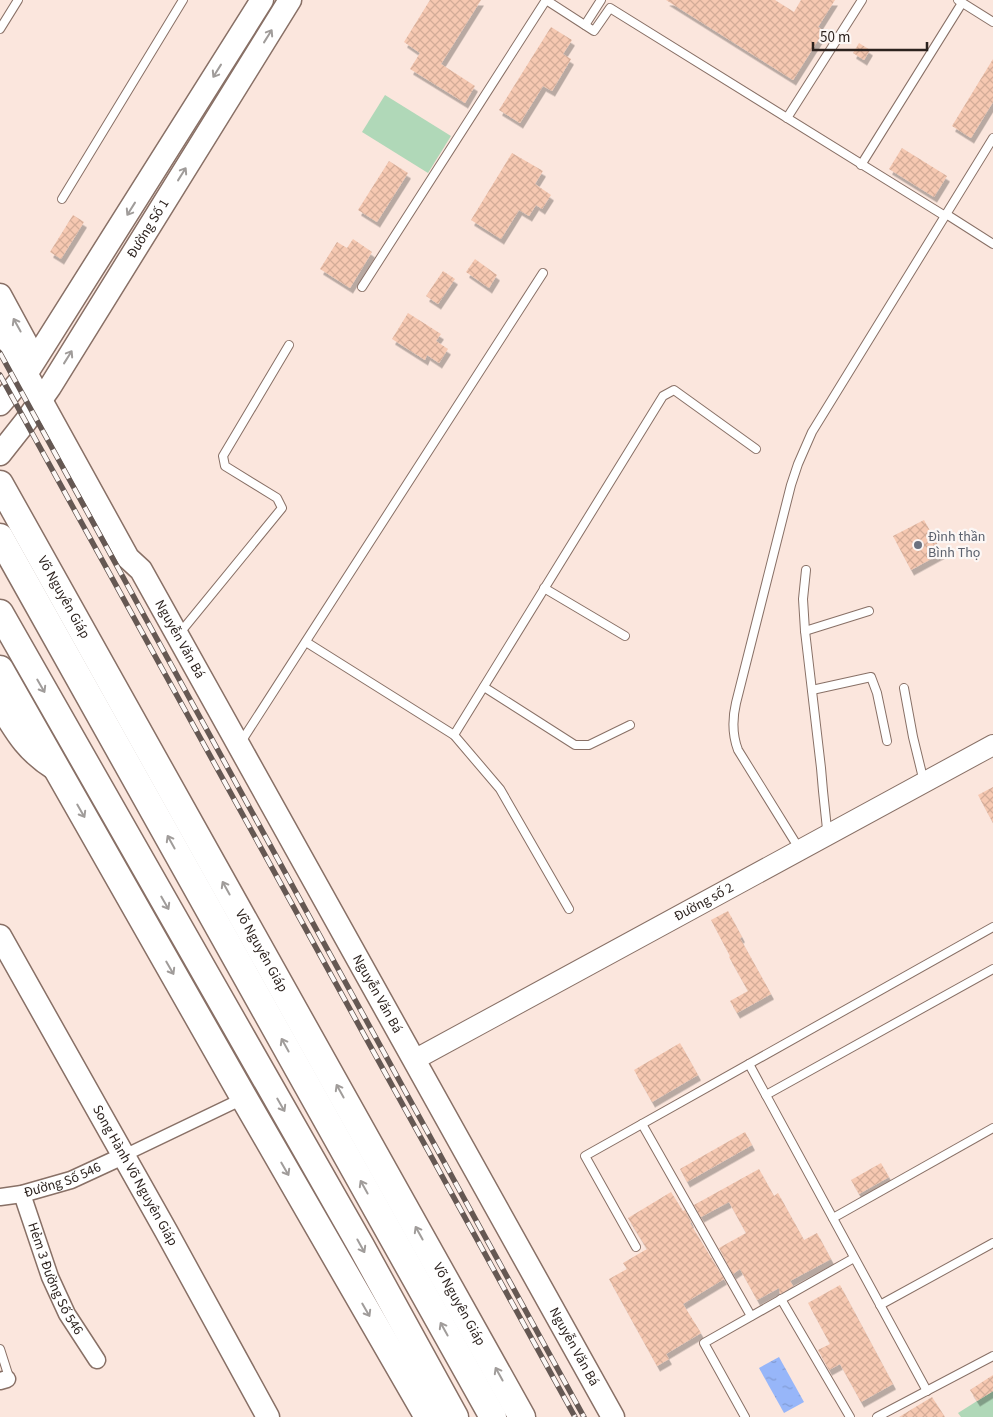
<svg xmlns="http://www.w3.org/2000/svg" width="993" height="1417" viewBox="0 0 993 1417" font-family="'Source Sans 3',sans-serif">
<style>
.green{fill:#b0d8b8}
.water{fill:url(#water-ripples)}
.building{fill:url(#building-cross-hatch);filter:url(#shadow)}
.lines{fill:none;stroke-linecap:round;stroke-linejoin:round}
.service-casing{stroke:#887066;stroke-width:10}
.pedestrian-casing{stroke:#887066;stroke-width:14}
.minor-casing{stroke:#887066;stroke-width:19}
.tertiary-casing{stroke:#887066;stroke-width:22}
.secondary-casing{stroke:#887066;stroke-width:25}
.primary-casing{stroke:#887066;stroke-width:28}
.trunk-casing{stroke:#887066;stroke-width:29}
.service{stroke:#fff;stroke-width:8}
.pedestrian{stroke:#fff;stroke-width:11}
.minor{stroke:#fff;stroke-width:16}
.tertiary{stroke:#fff;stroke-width:20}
.secondary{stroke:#fff;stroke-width:22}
.primary{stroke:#fff;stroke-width:25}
.trunk{stroke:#fff;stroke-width:26}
.rail-casing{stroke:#655853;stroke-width:5.5}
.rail{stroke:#fcf7f5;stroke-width:4;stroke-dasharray:11;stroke-linecap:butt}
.oneway{stroke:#a09c9a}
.worship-dot{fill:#6b7280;stroke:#fcf7f5;stroke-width:2}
.labels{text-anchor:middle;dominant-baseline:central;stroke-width:4.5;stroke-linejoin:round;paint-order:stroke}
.street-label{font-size:14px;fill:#2c221e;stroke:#fcf7f5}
.worship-label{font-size:14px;fill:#5b616d;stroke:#fcf7f5;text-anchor:start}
</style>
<defs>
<pattern id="water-ripples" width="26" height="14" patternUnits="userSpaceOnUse" patternTransform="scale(1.25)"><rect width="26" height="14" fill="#97b6f9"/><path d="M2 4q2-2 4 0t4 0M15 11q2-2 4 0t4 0" fill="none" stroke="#829cd5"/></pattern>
<pattern id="building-cross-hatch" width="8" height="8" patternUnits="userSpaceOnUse" patternTransform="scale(1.25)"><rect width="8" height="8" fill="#f6c8b1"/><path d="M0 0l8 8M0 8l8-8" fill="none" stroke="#d3ac98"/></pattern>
<filter id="shadow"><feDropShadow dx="3" dy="5.5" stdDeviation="0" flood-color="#0004"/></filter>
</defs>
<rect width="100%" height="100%" fill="#fbe6dd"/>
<!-- green -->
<g class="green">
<polygon points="385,95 451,136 428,173 362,132"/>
<polygon points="993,1391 993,1417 961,1417 958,1413"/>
</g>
<!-- water -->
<polygon class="water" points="779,1357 804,1402 784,1413 759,1368"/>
<!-- building -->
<g class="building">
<polygon points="430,0 481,0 441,64 475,86 465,103 410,69 420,53 404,42"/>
<polygon points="666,0 775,0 794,12 801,0 835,0 818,27 824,31 793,80"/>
<polygon points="551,27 572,40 563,54 571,59 552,91 543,86 520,123 499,110"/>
<polygon points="859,43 870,50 864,60 853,53"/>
<polygon points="993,59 993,102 971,138 952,126"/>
<polygon points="902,148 947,176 934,197 889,169"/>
<polygon points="512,153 543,171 535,184 551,195 542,209 536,205 529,216 519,210 501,239 471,220"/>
<polygon points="389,161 408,173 377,222 358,210"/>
<polygon points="73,215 84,222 61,259 50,252"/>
<polygon points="353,239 372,252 350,288 320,269 337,242 347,248"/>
<polygon points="475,259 497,275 489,288 466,272"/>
<polygon points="443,271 455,279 438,304 426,296"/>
<polygon points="408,313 441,334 436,341 448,349 439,363 427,355 425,360 392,339"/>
<polygon points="924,520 942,553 911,570 893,536"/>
<polygon points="993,787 993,823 978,795"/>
<polygon points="728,911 742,937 740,938 771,994 737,1013 730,1001 748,991 729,957 730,956 711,920"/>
<polygon points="680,1043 698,1075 652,1102 634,1070"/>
<polygon points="745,1132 752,1145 687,1182 680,1169"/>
<polygon points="881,1163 889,1177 859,1194 851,1180"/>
<polygon points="759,1169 774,1196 778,1193 804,1240 817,1233 831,1259 790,1281 793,1286 780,1294 779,1288 757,1300 740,1269 733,1274 719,1248 746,1233 729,1202 701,1217 694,1205"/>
<polygon points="671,1192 683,1211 685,1210 691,1222 690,1223 724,1279 683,1304 701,1333 666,1354 669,1359 657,1366 609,1279 627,1269 623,1263 647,1249 628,1218"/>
<polygon points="840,1285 893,1384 861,1402 840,1364 829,1370 818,1350 830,1344 808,1303"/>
<polygon points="993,1375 993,1391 977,1401 970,1390"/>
<polygon points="932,1397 945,1417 899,1417"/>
</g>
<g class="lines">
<!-- service casing -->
<g class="service-casing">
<g id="service">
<polyline points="546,0 594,31 610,8 945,216"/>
<polyline points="958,0 993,22"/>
<polyline points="585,25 601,0"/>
<polyline points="0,29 18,0"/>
<polyline points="787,118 862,0"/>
<polyline points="861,165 962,3"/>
<polyline points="62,199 183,0"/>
<polyline points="946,214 993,244"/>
<polyline points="362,287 546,0"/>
<polyline points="806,570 803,599 805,631 821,768 823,791 827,829 826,834"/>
<polyline points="544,588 625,636"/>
<polyline points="805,631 869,611"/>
<polyline points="179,634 282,508 277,498 225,466 223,456 289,345"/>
<polyline points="306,642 454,735 500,789 569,909"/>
<polyline points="484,687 575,745 589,745 630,725"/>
<polyline points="904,688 913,737 924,782"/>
<polyline points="812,690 871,677 877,693 887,741"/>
<polyline points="454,735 663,396 674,390 756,449"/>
<polyline points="241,742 543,273"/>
<path d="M800,850L738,750C732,734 732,720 736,703L791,485L798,464L812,432L993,138"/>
<polyline points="749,1064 927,1391"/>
<polyline points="766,1095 993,969"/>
<polyline points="642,1124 751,1316"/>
<polyline points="833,1218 993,1128"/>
<polyline points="636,1247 585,1156 993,927"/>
<polyline points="781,1299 850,1417"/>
<polyline points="880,1305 993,1243"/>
<polyline points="0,1349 8,1374 7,1379"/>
<polyline points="745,1417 704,1343 854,1258"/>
<polyline points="877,1417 993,1356"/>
</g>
</g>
<!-- pedestrian casing -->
<g class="pedestrian-casing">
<polyline id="pedestrian" points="123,1156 244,1098"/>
</g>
<!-- minor casing -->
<g class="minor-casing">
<g id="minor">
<path id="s1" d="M22,1194L50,1277L67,1314L97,1360"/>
<path id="s2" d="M0,1197L22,1194L71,1180L123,1156"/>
<polyline points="0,1381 7,1379"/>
</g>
</g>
<!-- tertiary casing -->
<g class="tertiary-casing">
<g id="tertiary">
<path id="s3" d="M414,1060L993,745"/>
</g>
</g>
<!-- secondary casing -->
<g class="secondary-casing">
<g id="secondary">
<polyline points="0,295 26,343"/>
<path id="s4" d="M0,326L128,558L141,570L613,1417"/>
<polyline points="0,404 26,374 35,360 262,0"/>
<path id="s5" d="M0,454L26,421L50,387L290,0"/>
<path id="s6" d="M0,936L166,1231L268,1417"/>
</g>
</g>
<!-- primary casing -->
<g class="primary-casing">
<path id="primary" d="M0,703C17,731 27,750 56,768"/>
</g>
<!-- trunk casing -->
<g class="trunk-casing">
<g id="trunk">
<path id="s7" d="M0,484L522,1417"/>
<polyline points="0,537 493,1417"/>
<polyline points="0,613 361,1246 455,1417"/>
<polyline points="0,669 244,1098 428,1417"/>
</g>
</g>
<!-- service -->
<use href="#service" class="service"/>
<!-- pedestrian -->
<use href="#pedestrian" class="pedestrian"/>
<!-- minor -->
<use href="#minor" class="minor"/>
<!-- tertiary -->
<use href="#tertiary" class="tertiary"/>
<!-- secondary -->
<use href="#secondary" class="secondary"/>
<!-- primary -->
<use href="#primary" class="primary"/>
<!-- trunk -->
<use href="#trunk" class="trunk"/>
<!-- rail casing -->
<g class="rail-casing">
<g id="rail">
<polyline points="0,353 584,1417"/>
<polyline points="0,375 575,1417"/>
</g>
</g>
<!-- rail -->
<use href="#rail" class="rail"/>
</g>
<!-- one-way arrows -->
<defs><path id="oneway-shaft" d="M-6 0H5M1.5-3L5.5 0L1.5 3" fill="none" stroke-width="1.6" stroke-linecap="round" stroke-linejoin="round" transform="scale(1.25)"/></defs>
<g class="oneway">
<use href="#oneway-shaft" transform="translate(268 36) rotate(-58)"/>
<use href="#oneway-shaft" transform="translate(217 71) rotate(122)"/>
<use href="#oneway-shaft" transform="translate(182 174) rotate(-58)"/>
<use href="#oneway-shaft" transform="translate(131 209) rotate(122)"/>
<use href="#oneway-shaft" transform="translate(17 325) rotate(-119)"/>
<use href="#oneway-shaft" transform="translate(68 357) rotate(-58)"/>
<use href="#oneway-shaft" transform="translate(41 686) rotate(60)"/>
<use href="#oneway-shaft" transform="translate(81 811) rotate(60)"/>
<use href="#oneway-shaft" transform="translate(171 842) rotate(-119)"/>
<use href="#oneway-shaft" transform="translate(226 888) rotate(-119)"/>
<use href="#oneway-shaft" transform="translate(165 903) rotate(60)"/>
<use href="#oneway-shaft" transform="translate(170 968) rotate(60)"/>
<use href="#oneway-shaft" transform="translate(285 1045) rotate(-119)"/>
<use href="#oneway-shaft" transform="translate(340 1091) rotate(-119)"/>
<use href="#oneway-shaft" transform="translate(281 1105) rotate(60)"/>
<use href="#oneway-shaft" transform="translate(285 1169) rotate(60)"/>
<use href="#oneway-shaft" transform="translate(364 1187) rotate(-119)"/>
<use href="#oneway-shaft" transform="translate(419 1233) rotate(-119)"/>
<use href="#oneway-shaft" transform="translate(361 1246) rotate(61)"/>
<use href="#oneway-shaft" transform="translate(366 1310) rotate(60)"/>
<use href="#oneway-shaft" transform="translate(444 1329) rotate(-119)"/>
<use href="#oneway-shaft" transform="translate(499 1374) rotate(-119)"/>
</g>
<!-- markers -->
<circle class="worship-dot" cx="918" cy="545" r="5"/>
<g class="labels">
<!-- street labels -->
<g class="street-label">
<text stroke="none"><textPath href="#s5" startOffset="270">Đường Số 1</textPath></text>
<text stroke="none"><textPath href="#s7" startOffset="130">Võ Nguyên Giáp</textPath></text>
<text stroke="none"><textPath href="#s4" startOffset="362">Nguyễn Văn Bá</textPath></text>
<text stroke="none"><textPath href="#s3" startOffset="330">Đường số 2</textPath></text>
<text stroke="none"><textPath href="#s7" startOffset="535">Võ Nguyên Giáp</textPath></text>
<text stroke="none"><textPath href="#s4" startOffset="768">Nguyễn Văn Bá</textPath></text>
<text stroke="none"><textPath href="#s6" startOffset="275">Song Hành Võ Nguyên Giáp</textPath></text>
<text stroke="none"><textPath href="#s2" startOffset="65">Đường Số 546</textPath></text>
<text stroke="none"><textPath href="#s1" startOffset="91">Hẻm 3 Đường Số 546</textPath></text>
<text stroke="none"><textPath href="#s7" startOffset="940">Võ Nguyên Giáp</textPath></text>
<text stroke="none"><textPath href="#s4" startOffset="1172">Nguyễn Văn Bá</textPath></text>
</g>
<!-- worship labels -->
<g class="worship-label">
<text x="928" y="537">Đình thần<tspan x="928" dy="16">Bình Thọ</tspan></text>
</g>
</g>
<!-- scale -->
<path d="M813 42v8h114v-8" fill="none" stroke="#2c221e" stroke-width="2.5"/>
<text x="820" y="42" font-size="15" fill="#2c221e" stroke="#fcf7f5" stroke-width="4" paint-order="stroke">50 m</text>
</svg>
